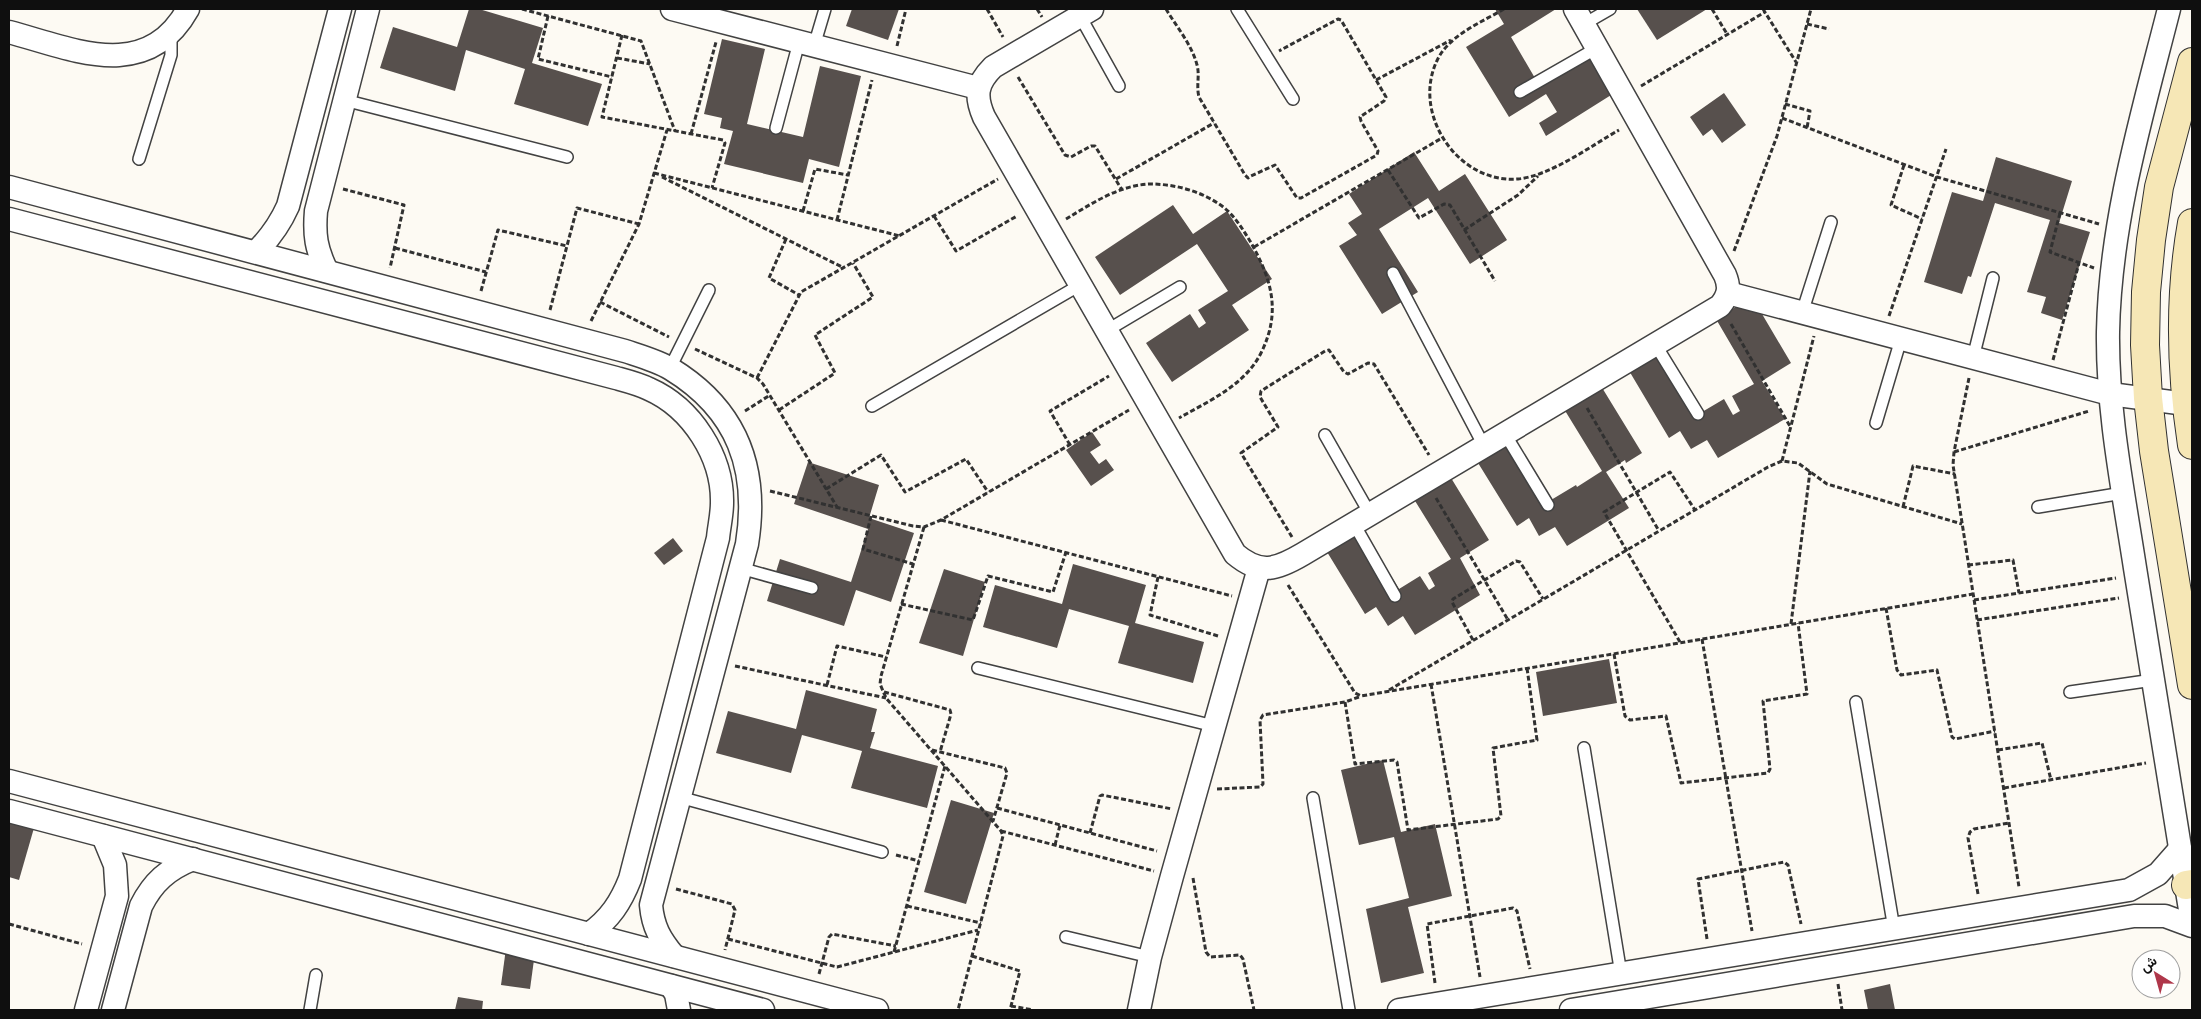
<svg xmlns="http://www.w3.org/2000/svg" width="2201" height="1019" viewBox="0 0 2201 1019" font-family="Georgia,Vazirmatn,serif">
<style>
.building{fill:#57504d}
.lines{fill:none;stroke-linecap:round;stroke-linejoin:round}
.lane-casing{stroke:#424242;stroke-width:14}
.street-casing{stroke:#424242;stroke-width:25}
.secondary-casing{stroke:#313131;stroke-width:30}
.path{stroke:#313131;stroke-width:3;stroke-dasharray:5 2.5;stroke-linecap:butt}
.lane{stroke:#fff;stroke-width:11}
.street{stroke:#fff;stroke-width:22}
.secondary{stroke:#f6e7b6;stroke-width:28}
</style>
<rect width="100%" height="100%" fill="#fdfaf3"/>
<!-- building -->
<g class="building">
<polygon points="469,9 479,9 543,28 532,63 602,84 588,126 514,104 525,69 466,50 455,91 380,68 393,27 457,47"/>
<polygon points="852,9 899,9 888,40 846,26"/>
<polygon points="1495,9 1556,9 1511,37 1539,85 1604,47 1627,85 1546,136 1539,123 1557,112 1546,94 1509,117 1466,47 1504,24"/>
<polygon points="1637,9 1707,9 1657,40"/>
<polygon points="722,39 765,49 747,124 803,137 820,66 861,76 839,167 809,159 803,183 724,164 733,131 720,128 722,118 704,114"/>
<polygon points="1724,93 1746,125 1722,143 1712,129 1703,136 1690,117"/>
<polygon points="1414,152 1439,191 1465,174 1507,240 1470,264 1428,198 1379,229 1418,292 1382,314 1339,246 1357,235 1348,223 1362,214 1349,194"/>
<polygon points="1996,157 2072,181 2059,223 2090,232 2062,320 2041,313 2046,297 2027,292 2050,220 1995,203 1971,277 1968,276 1962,294 1924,282 1952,192 1983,201"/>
<polygon points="1173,205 1193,234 1227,211 1272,279 1232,305 1249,330 1172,382 1146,343 1190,314 1199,328 1206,323 1198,310 1228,291 1197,244 1120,295 1095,257"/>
<polygon points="1752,297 1791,363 1762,381 1785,419 1718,458 1707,440 1691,449 1680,431 1669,438 1628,369 1665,348 1702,412 1724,399 1733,415 1740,411 1732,396 1754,384 1716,319"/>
<polygon points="1601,386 1642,453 1626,463 1625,460 1606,472 1629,508 1567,546 1555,527 1539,536 1529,518 1517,526 1475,458 1511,435 1551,500 1576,485 1577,487 1602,471 1564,409"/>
<polygon points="1092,432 1101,445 1090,452 1099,464 1106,459 1114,470 1091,486 1066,450"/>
<polygon points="808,462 879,485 869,518 914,533 891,602 856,590 844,626 767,601 780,559 851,582 868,529 794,504"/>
<polygon points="1448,473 1489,540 1460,558 1480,595 1415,635 1403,616 1388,626 1376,607 1365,614 1324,547 1360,525 1399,589 1420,576 1429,590 1435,586 1428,573 1451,559 1412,496"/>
<polygon points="673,538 683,551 664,565 654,553"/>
<polygon points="1073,564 1146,585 1135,623 1204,642 1193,683 1118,663 1129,626 1069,609 1057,648 983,627 995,585 1062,604"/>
<polygon points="944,569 985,582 963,656 919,643"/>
<polygon points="1609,659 1617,703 1543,716 1536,672"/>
<polygon points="806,690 877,709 871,732 875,732 870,748 938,766 927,808 851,788 862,751 802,735 791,773 716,753 728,711 796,729"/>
<polygon points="1383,760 1401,832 1435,824 1452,896 1408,907 1424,973 1381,983 1366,909 1409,898 1394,837 1359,845 1341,770"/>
<polygon points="951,800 994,813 966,904 924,892"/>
<polygon points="9,813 36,821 19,880 9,877"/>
<polygon points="507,941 536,945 530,989 501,985"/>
<polygon points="1890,984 1895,1010 1868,1010 1864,990"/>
<polygon points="458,997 483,1001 482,1010 455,1010"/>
</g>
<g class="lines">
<!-- lane casing -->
<g class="lane-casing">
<g id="lane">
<polyline points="1237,9 1293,99"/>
<polyline points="1080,16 1119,86"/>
<polyline points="1584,24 1610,9"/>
<polyline points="814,46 825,9"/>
<polyline points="1520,92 1597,48"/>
<polyline points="344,100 567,157"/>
<polyline points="776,128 799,42"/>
<polyline points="139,159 171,55 171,33"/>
<polyline points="1393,273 1484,446"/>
<polyline points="1802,313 1831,222"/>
<polyline points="1106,331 1180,287"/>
<polyline points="1655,344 1698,414"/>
<polyline points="1973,358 1993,278"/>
<polyline points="670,368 709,290"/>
<polyline points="872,406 1080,285"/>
<polyline points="1876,423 1901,339"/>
<polyline points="1505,434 1548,505"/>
<polyline points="1325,435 1370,514"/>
<polyline points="2038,507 2123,493"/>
<polyline points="1354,524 1395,596"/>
<polyline points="740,568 812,588"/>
<polyline points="978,668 1214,726"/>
<polyline points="2070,692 2153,680"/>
<polyline points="1856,702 1894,929"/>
<polyline points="1584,748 1621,974"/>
<polyline points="679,797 882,852"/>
<polyline points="1313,798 1349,1010"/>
<polyline points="1066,937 1150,957"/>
<polyline points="310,1010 316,975"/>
</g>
</g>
<!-- street casing -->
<g class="street-casing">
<g id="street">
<polyline points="672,9 978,88"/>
<path d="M1092,9L993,67C976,84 975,96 984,117L1235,554C1260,575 1276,570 1303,554L1720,306C1729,295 1730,287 1725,275L1575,9"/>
<path d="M2169,9C2142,115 2110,222 2108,332C2107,411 2123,490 2135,568C2154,686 2173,804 2192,922"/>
<path d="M9,32C73,49 146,84 188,9"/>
<path d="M9,187L625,351C640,356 658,361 671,369C738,410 759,469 747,544L651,905C653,927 660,939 674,956"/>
<path d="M9,219L616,378C627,381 639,384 649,389C692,408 723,457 722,503C722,515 719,527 718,538L630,879C621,902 610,919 589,934"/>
<path d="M256,252C270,238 280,224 288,206L340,9"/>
<path d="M327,271C316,249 314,235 316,211L368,9"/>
<polyline points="1728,293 2110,394 2186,404"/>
<polyline points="9,781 877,1010"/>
<polyline points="9,811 763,1010"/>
<polyline points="671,986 676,994 679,1010"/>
<polyline points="86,1010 117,896 115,865 103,836"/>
<path d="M113,1010L141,906C153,882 168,869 193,859"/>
<polyline points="1139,1010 1150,957 1172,876 1259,568"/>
<polyline points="1399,1010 2129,890 2158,874 2180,849"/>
<polyline points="1571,1010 2134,916 2165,916 2192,926"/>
</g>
</g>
<!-- secondary casing -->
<g class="secondary-casing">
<g id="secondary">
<polyline points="2192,62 2159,187 2151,240 2146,292 2145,345 2148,398 2154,451 2192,685"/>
<path d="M2192,223C2179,296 2181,372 2192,445"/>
<polyline points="2186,885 2192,884"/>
</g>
</g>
<!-- path -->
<g class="path">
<polyline points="522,9 641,41 675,131"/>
<polyline points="987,9 1003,37"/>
<polyline points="1037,9 1042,17"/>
<path d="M1166,9C1176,26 1192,45 1197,65C1200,75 1196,86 1199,97L1245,175L1248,178L1251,176L1275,165L1297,198H1301L1377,155L1378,151L1361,121L1360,117L1384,101L1386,97L1341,20L1338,19L1279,51"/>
<path d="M1504,9C1482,22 1454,33 1440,55C1408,109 1456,184 1518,179C1550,176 1591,146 1619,130"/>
<polyline points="1712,9 1727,34"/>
<polyline points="1763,9 1796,62"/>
<polyline points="548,16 538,59 612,77"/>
<polyline points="1807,24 1829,29"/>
<polyline points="622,35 602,117 723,140 725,143 712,188"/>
<polyline points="897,46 906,9"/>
<polyline points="617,58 650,64"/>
<polyline points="1018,77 1065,155 1071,157 1091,146 1095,146 1122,190"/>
<polyline points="1376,80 1451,40"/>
<polyline points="1641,86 1765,12"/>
<polyline points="1785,104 1810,111 1807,128"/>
<polyline points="1782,118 1937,177 2099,224"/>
<polyline points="691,134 716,42"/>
<polyline points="1904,165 1891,205 1922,219"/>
<polyline points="1388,170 1419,218 1444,204 1450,205 1495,281"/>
<polyline points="654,173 900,236"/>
<polyline points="662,177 844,268"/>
<polyline points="1116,179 1214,123"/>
<polyline points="343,189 404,205 390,268"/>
<polyline points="803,211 815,169 848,175"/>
<polyline points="2060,213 2050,252 2094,268"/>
<polyline points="934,216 956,251 1017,216"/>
<path d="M1066,219C1091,204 1119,185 1150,184C1175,184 1201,191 1222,206C1234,215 1242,228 1250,241C1271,278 1282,311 1261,353C1245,385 1209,401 1179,418"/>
<polyline points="837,220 872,80"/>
<polyline points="1464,230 1518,195 1538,176"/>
<polyline points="786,239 769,278 799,295"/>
<polyline points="1254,247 1442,138"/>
<polyline points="395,248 486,272"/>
<polyline points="1734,251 1777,136 1811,9"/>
<polyline points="481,291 498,230 567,246"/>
<polyline points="600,302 669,337"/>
<polyline points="550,310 577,208 639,224"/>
<polyline points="1889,316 1946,149"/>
<polyline points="591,321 639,224 667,130"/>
<polyline points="1731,324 1791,428"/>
<polyline points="695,349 757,378 763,384 837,507"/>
<polyline points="2053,360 2079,263"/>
<polyline points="757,378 801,292 998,179"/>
<polyline points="1969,378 1954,452 1953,465 2019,887"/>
<polyline points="1587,408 1659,531"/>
<polyline points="779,410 835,373 815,335 873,297 853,263"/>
<polyline points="745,411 770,395"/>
<polyline points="1070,445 1050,411 1109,376"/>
<polyline points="1954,452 2089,411"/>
<polyline points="1782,461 1814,336"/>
<polyline points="826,489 881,455 905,492 966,459 988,492"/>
<polyline points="770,491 913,526 924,527 941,520 1129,410"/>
<polyline points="1436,498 1508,620"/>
<polyline points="1903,507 1913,466 1955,474"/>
<polyline points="871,516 863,549 913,564"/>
<polyline points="941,520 1232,596"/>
<polyline points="924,527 881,676 880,684 886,698 1001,831 1003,836 958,1010"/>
<polyline points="1292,537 1241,453 1278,427 1260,397 1261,391 1325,351 1329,350 1331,353 1344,372 1348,374 1368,363 1374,364 1429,455"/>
<polyline points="1968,565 2013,560 2019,593"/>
<polyline points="1158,577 1150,615 1218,636"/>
<polyline points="1288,585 1355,693 1361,696 1973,594"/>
<polyline points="1974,600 2116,578"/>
<polyline points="901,604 973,620 988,576 1053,592 1066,552"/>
<polyline points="1886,608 1897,670 1901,675 1937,670 1952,737 1955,739 1995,731"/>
<polyline points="1977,620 2119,598"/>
<polyline points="1791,624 1810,471"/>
<polyline points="1702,639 1752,931"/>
<polyline points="1473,640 1452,602 1453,599 1516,561 1520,562 1543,599"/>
<polyline points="1680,642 1604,512 1670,472 1695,510"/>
<polyline points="1614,654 1625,716 1630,720 1666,716 1681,783 1768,773 1770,769 1763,701 1807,694 1798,623"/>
<polyline points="735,666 886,698"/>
<polyline points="1431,684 1480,977"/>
<polyline points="827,685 837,646 886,657"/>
<polyline points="1389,690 1768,467 1782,461 1798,463 1827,484 1962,524"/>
<polyline points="884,692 950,710 951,714 940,752"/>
<polyline points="1345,702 1355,764 1394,760 1397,762 1408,830 1498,819 1501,816 1493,748 1537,740 1527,668"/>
<polyline points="932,750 1005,768 1007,773 993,821"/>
<polyline points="1998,750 2042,743 2051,780"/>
<polyline points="2004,788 2146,763"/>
<polyline points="1217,789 1260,787 1263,784 1260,720 1263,715 1345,702 1359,697"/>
<polyline points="997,808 1157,851"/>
<polyline points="1001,831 1154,871"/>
<polyline points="1090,833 1100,796 1102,795 1172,809"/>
<polyline points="1055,845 1060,825"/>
<polyline points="896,855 919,861"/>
<polyline points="1193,878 1206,952 1210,957 1240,955 1243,959 1254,1010"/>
<polyline points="676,889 732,904 735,910 725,950"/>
<polyline points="1978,894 1968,838 1970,832 1974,829 2009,823"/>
<polyline points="907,906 981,923"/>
<polyline points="9,924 82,944"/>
<polyline points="728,939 837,967 978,930"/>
<polyline points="1707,939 1698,879 1784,862 1788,865 1801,924"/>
<polyline points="894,952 945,766"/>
<polyline points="972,956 1020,971 1010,1010"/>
<polyline points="819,974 829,937 832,934 896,946"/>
<polyline points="1435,983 1427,924 1513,908 1517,911 1530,969"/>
<polyline points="1838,984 1842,1010"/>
<polyline points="1011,1006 1033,1010"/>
</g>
<!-- lane -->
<use href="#lane" class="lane"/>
<!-- street -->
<use href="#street" class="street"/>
<!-- secondary -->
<use href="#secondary" class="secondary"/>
</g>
<!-- border -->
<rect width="2201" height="1019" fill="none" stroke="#0f0f0f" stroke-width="20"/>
<!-- north arrow -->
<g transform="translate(2156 974) rotate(323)"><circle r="24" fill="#ffffff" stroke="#9f9f9f"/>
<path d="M0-4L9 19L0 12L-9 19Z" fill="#af374a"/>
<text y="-8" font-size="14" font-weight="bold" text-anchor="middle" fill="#0f0f0f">ش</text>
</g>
</svg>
